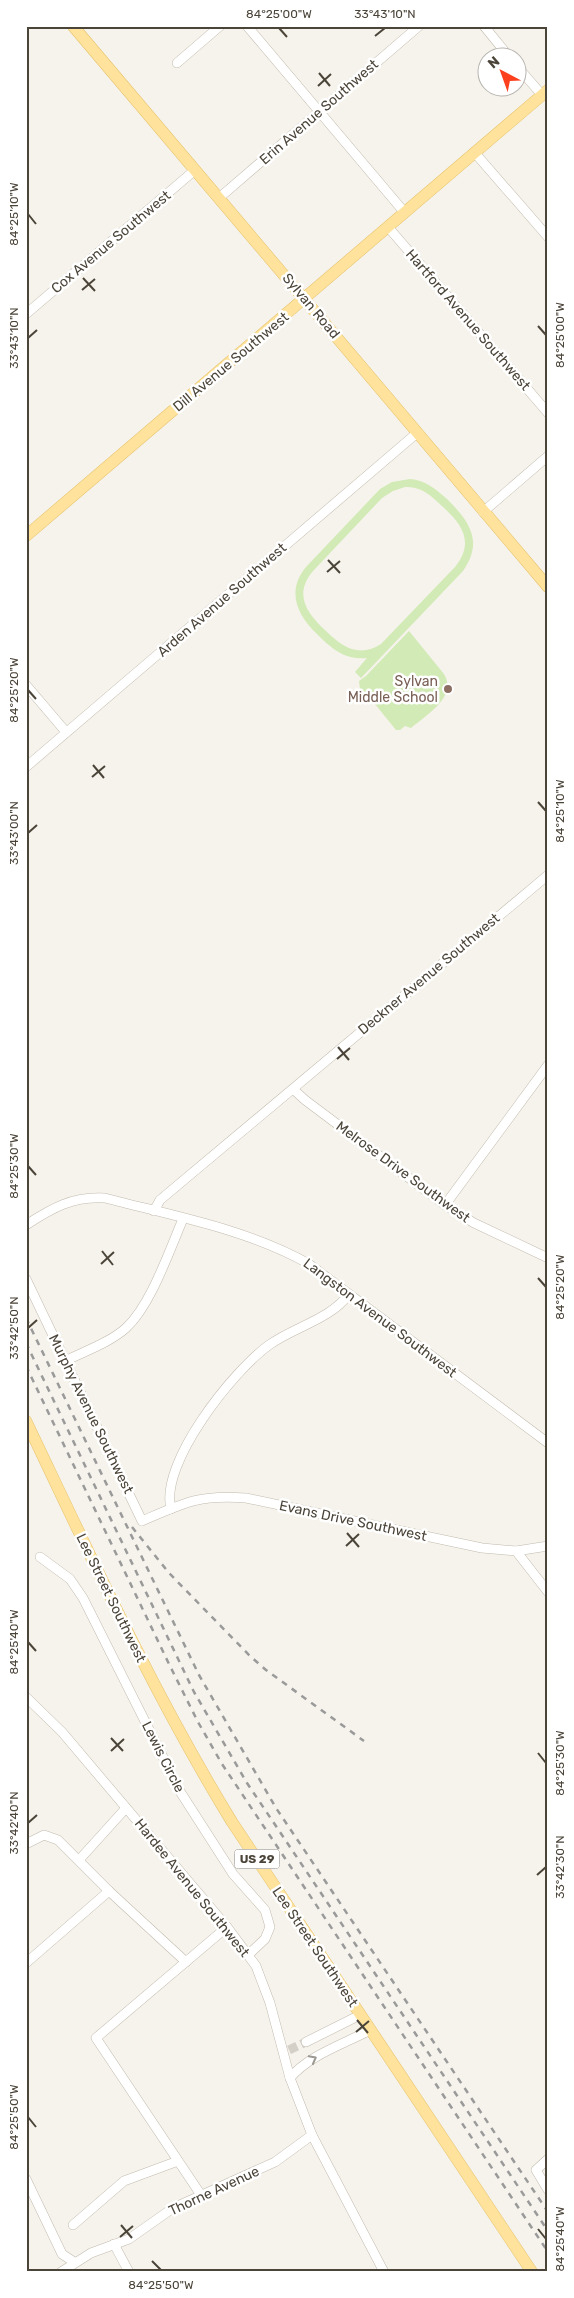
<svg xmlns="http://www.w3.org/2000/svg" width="574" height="2298" viewBox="0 0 574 2298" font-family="Rubik,sans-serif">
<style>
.green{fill:#d2eab5;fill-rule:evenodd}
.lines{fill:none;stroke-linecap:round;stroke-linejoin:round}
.minor-tunnel{stroke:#d4d0c8;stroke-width:9;stroke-dasharray:9 4.5;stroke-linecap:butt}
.minor-casing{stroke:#c2bbae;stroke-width:10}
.major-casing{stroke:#e6c16a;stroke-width:12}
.minor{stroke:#fff;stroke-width:9}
.major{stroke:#ffe39c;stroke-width:11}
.rail{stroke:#9a9a9a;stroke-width:2.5;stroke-dasharray:6 6;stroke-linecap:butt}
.oneway{stroke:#9c9892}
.ticks{fill:none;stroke:#4b4439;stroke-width:2}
.education-dot{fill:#8d6e63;stroke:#fff;stroke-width:2}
.labels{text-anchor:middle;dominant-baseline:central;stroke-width:5;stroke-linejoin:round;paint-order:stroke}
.shield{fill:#fff;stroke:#817c74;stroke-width:1}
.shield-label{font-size:12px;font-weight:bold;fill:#4b4439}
.street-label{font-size:14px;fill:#4b4439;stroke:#fff}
.education-label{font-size:14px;fill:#785e54;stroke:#fff;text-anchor:end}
.neatline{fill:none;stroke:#4b4439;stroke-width:2}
.ticks-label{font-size:12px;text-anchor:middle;fill:#4b4439}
</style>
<rect width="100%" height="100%" fill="#f6f3ec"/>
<!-- green -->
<g class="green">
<path d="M410,479C426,480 435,489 447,499C469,521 484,541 463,571L361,678L355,672L367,658C345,660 333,650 317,634C297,615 286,591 306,567L380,489L392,482ZM405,487C422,486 431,496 442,506C462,524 475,542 455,567L381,644C359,658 342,647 326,631C307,613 293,595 313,571L382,498L393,491Z"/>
<path d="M409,631L444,674C458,697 426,715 411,728L405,726L400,730H396L366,693L360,689L359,681L366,676Z"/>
</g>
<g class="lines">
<!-- minor-tunnel -->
<polyline class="minor-tunnel" points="289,2050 306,2042"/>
<!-- minor casing -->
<g class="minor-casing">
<g id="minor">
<polyline points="247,26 405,213"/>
<polyline points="484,26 510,58"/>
<polyline points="177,63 220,26"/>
<polyline points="516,65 542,95"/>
<polyline points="475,153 548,237"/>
<polyline points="219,198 419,26"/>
<polyline points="388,227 548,413"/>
<polyline points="26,314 195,170"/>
<polyline points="483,512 548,456"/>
<polyline points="26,685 66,732"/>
<polyline points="26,767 417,433"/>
<polyline points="293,1089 305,1100 445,1205 474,1223 548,1258"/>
<polyline points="445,1205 548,1065"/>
<polyline points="154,1211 160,1200 548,875"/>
<path d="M26,1225C52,1208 73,1196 105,1198C173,1216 247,1229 309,1264L548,1443"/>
<path d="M26,1279L142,1521C183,1503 200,1494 246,1498L482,1548L516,1551L548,1592"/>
<path d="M65,1361C85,1351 109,1343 126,1328C151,1305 169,1251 183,1219"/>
<path d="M171,1509C159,1463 234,1370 269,1345C294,1327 331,1319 349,1294"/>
<polyline points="516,1551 548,1546"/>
<polyline points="40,1557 70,1579 83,1598 181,1793 233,1874 265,1910 270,1927 265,1939 248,1955"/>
<polyline points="26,1697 62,1732 227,1927 256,1966 270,2003 290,2078 312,2135 384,2272"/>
<polyline points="26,1844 44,1835 58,1840 109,1891 186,1962"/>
<polyline points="79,1860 126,1808"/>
<polyline points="26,1963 109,1891"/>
<polyline points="306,2042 360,2015"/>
<path d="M290,2078C309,2055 344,2044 370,2030"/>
<polyline points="548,2159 536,2170 548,2190"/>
<polyline points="26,2179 62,2254 74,2262"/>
<polyline points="201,2195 96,2038 227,1927"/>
<polyline points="73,2225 124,2181 178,2161"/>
<polyline points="114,2244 129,2272"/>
<polyline points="61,2272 91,2253 129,2239 173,2208 275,2162 312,2135"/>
</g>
</g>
<!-- major casing -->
<g class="major-casing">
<g id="major">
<polyline points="73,26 548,587"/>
<polyline points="26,536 548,90"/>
<path d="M26,1421C91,1557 153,1693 232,1822L532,2272"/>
</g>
</g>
<!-- minor -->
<use href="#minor" class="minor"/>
<!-- major -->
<use href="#major" class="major"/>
<!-- rail -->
<g class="rail">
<polyline points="26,1318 199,1675 276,1808 548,2212"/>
<polyline points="26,1343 194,1692 247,1783 548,2231"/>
<polyline points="26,1366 169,1664 198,1722 222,1764 548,2252"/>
<polyline points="132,1527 169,1573 250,1656 266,1670 364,1741"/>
</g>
</g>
<!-- one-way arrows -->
<defs><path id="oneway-chevron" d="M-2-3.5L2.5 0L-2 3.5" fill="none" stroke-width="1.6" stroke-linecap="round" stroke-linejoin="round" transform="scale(1.25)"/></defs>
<use class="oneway" href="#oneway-chevron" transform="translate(313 2059) rotate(-28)"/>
<!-- ticks -->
<path class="ticks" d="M279,28L287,37M375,36L385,28M319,73L330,86M318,86L331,74M28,214L36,224M83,278L95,291M82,290L95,279M538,326L546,335M28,338L37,330M328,560L340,573M327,572L340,561M28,690L36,699M93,765L104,778M92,777L105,766M538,802L546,811M28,833L37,825M338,1047L349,1060M337,1059L350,1048M28,1166L36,1175M102,1251L113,1265M101,1264L114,1252M538,1278L546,1287M28,1328L37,1320M347,1533L359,1547M346,1546L359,1534M28,1642L36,1651M111,1738L123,1751M111,1751L124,1739M538,1753L546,1763M28,1823L37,1815M537,1875L546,1867M357,2020L368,2033M356,2032L369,2021M28,2117L36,2127M121,2225L132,2238M538,2229L546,2239M120,2237L133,2226M152,2261L161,2270"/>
<!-- markers -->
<circle class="education-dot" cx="448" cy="689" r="5"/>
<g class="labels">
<!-- shield labels -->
<rect class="shield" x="234.5" y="1849.5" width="45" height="19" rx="4"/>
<g class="shield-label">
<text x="257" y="1859">US 29</text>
</g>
<!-- street labels -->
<g class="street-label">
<text transform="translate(319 112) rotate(-41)">Erin Avenue Southwest</text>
<text transform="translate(111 242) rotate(-40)">Cox Avenue Southwest</text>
<text transform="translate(311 306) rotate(50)">Sylvan Road</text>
<text transform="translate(468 320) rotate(49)">Hartford Avenue Southwest</text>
<text transform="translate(231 362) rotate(-40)">Dill Avenue Southwest</text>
<text transform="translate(222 600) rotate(-41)">Arden Avenue Southwest</text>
<text transform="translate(429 974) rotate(-40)">Deckner Avenue Southwest</text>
<text transform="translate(403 1172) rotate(36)">Melrose Drive Southwest</text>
<text transform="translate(380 1318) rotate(37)">Langston Avenue Southwest</text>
<text transform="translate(91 1414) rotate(64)">Murphy Avenue Southwest</text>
<text transform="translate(353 1521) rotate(12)">Evans Drive Southwest</text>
<text transform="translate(111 1598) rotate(64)">Lee Street Southwest</text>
<text transform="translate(163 1757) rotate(63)">Lewis Circle</text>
<text transform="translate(192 1888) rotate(51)">Hardee Avenue Southwest</text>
<text transform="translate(315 1947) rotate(56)">Lee Street Southwest</text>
<text transform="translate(214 2191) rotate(-25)">Thorne Avenue</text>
</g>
<!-- education labels -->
<g class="education-label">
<text x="438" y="681">Sylvan<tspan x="438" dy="16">Middle School</tspan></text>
</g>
</g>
<!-- border -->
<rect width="574" height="2298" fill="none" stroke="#ffffff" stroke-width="55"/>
<!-- north arrow -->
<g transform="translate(502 72) rotate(319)"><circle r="24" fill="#ffffff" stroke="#b7b4b0"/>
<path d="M0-4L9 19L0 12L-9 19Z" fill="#fc3f1d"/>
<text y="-8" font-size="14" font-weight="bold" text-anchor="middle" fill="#4b4439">N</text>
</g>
<rect x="28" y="28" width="518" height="2242" class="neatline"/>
<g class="ticks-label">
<text x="279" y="18">84°25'00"W</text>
<text x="385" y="18">33°43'10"N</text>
<text transform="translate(14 214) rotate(-90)" y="4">84°25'10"W</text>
<text transform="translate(560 335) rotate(-90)" y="4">84°25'00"W</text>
<text transform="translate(14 338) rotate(-90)" y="4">33°43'10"N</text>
<text transform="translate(14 690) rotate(-90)" y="4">84°25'20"W</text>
<text transform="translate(560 811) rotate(-90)" y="4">84°25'10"W</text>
<text transform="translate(14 833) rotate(-90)" y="4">33°43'00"N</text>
<text transform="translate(14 1166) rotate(-90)" y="4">84°25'30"W</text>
<text transform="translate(560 1287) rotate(-90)" y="4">84°25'20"W</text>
<text transform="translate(14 1328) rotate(-90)" y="4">33°42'50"N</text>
<text transform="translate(14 1642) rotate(-90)" y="4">84°25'40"W</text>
<text transform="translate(560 1763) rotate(-90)" y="4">84°25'30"W</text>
<text transform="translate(14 1823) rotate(-90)" y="4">33°42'40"N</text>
<text transform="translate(560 1867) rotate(-90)" y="4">33°42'30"N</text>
<text transform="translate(14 2117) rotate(-90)" y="4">84°25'50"W</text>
<text transform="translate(560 2239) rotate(-90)" y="4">84°25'40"W</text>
<text x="161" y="2289">84°25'50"W</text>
</g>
</svg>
